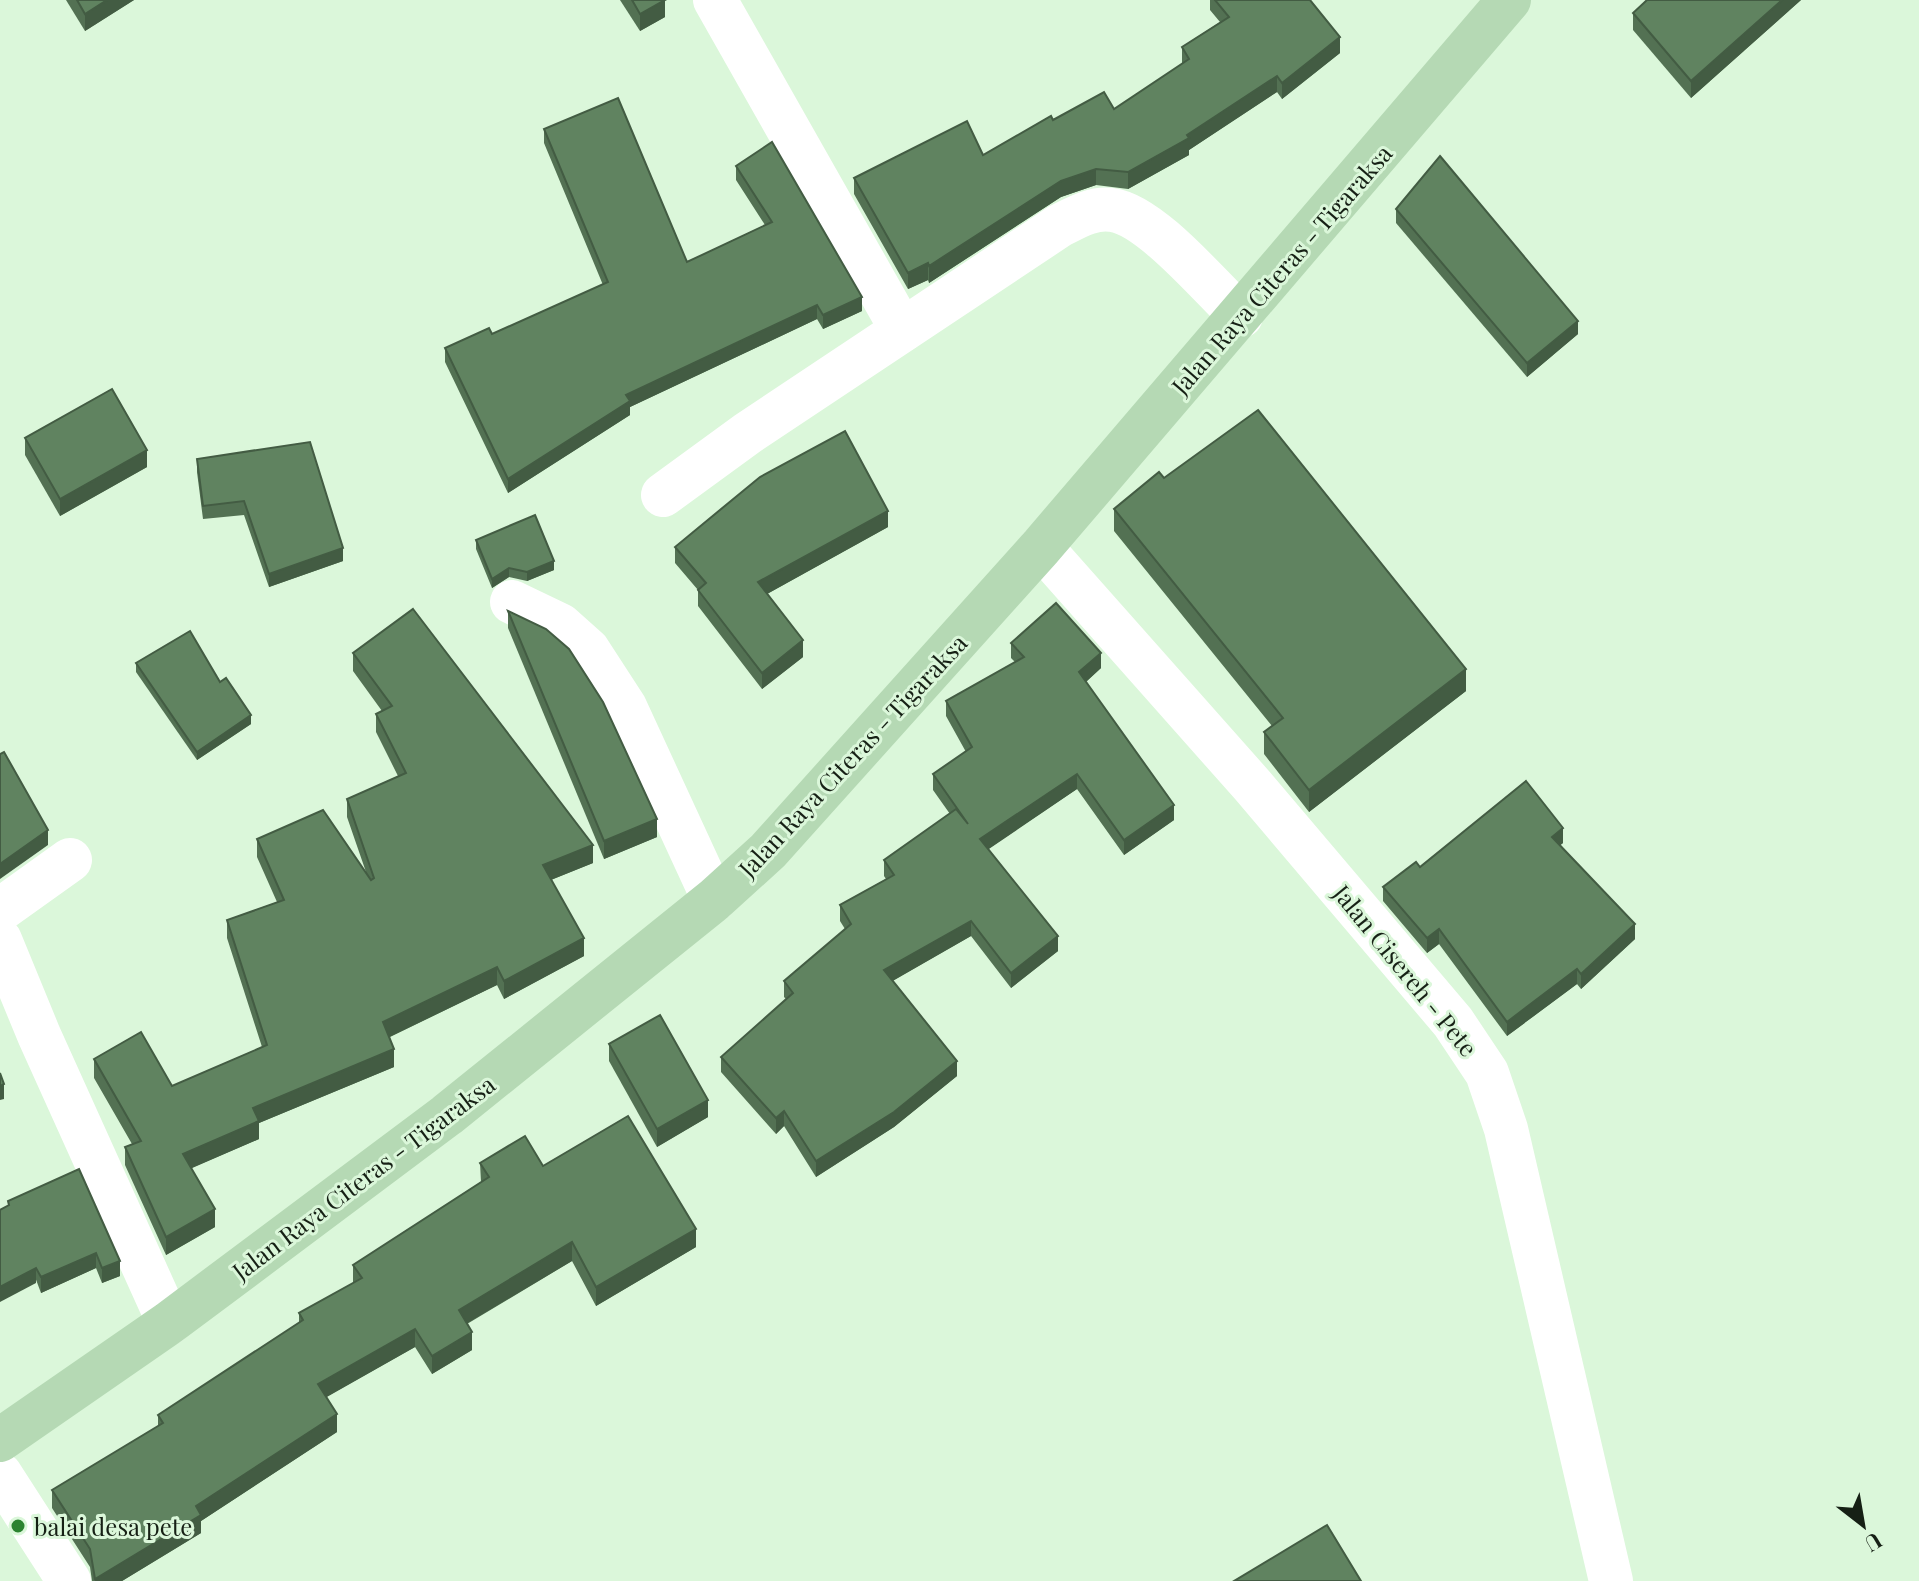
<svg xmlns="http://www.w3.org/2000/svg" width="1919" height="1581" viewBox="0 0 1919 1581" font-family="'Playfair Display',serif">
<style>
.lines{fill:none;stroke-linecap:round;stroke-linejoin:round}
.minor{stroke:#fff;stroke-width:44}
.primary{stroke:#b5d9b4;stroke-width:44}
.wall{fill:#537153}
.shaded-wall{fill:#435c43}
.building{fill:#608360;stroke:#435c43;stroke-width:2}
.poi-dot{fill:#2c8331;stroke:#dbf7da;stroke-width:3}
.labels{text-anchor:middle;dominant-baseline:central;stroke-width:6;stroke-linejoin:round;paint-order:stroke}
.street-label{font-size:24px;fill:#162015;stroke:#dbf7da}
.poi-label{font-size:24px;fill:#162015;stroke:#dbf7da;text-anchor:start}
</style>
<rect width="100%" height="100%" fill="#dbf7da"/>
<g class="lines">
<!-- minor -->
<g class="minor">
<polyline points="715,0 902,330"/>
<path d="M663,495L748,433L1059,226C1075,218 1093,207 1112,210C1151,215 1211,288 1241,316"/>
<polyline points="1041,547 1252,785 1453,1022 1487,1073 1506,1129 1611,1581"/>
<polyline points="512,602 560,625 588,650 625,707 714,900"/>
<polyline points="0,910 70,860"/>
<polyline points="0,940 39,1035 169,1323"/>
<polyline points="0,1474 69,1581"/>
</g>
<!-- primary -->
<polyline class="primary" points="0,1440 169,1323 447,1115 714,900 768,851 1041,547 1509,0"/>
</g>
<!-- wall -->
<g class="wall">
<polygon points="66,0 134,0 85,31"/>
<polygon points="620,0 664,0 665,17 640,31"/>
<polygon points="1210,0 1215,0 1340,53 1282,99 1277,92 1189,150 1189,155 1128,189 1096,185 1061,197 929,283 928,280 908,289 854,194 854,178 983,155 1053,120 1114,109 1182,64 1182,47 1220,22 1210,10"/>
<polygon points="1647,0 1801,0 1691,98 1633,30 1633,13"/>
<polygon points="544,129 687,262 765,225 736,180 736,166 862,311 823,329 817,319 630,407 630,415 508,493 445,362 445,348 492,334 603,285 544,143"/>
<polygon points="1396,209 1578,334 1527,377 1396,223"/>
<polygon points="25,438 147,467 60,516 25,455"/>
<polygon points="197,459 343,561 269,587 244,515 203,519 197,472"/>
<polygon points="1164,478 1466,691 1309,812 1264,754 1264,732 1272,726 1114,531 1114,509"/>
<polygon points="888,527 767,594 803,657 762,689 698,606 698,590 675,563 675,547"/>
<polygon points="476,540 554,570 527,581 509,577 492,588 476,549"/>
<polygon points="508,611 657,837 604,859 508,628"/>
<polygon points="1011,643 1101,668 1086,682 1174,820 1124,855 1077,789 988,849 1058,951 1011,988 971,936 892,981 957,1076 894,1127 816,1177 784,1126 776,1134 721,1072 721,1057 786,999 784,997 784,981 845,929 840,921 840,905 886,879 884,876 884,860 950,814 933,790 933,774 966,752 946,716 946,701 1015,662 1011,658"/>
<polygon points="353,653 593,863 551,880 584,956 504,999 497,985 390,1037 394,1067 259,1123 259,1139 191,1168 215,1227 166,1255 125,1165 125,1147 132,1144 94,1078 94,1059 172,1086 262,1047 227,938 227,920 277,902 257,857 257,839 366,872 347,817 347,799 398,776 376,732 376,714 382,711 353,671"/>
<polygon points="136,663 220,682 251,724 197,760 136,672"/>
<polygon points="1563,843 1560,845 1635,939 1581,989 1577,984 1507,1036 1439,944 1427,953 1383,901 1383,887 1420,867"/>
<polygon points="609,1044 708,1117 657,1147 609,1061"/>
<polygon points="480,1163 543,1166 696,1247 596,1306 572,1261 467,1324 472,1350 432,1374 415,1347 326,1397 337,1432 201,1521 201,1533 122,1581 92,1581 90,1567 52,1508 52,1490 158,1426 158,1415 299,1323 299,1313 353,1283 353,1265 481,1182"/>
<polygon points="79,1169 120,1276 102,1283 96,1268 41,1293 8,1205 8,1201"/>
</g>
<!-- shaded-wall -->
<g class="shaded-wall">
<polygon points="107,0 134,0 85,31 85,14"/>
<polygon points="665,0 665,17 640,31 640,14"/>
<polygon points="1782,0 1801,0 1691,98 1691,81"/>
<polygon points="1340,37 1340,53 1282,99 1282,83"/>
<polygon points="1277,76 1277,92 1189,150 1189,155 1128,189 1128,172"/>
<polygon points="1096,169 1096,185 1061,197 929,283 929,266 1061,181"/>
<polygon points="928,263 928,280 908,289 908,273"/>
<polygon points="862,297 862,311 823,329 823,315"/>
<polygon points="817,305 817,319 630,407 630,415 508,493 508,479 626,395"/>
<polygon points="1578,321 1578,334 1527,377 1527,363"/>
<polygon points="147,450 147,467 60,516 60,499"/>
<polygon points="888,511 888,527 758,599 758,582"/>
<polygon points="343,548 343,561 269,587 269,574"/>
<polygon points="554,561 554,570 527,581 527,572"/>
<polygon points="509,568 509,577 492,588 492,579"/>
<polygon points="803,640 803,657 762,689 762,673"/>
<polygon points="1101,653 1101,668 1079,688 1079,672"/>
<polygon points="1466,669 1466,691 1309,812 1309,790"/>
<polygon points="251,715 251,724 197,760 197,752"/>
<polygon points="1077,774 1077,789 980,855 980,839"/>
<polygon points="1174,805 1174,820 1124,855 1124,840"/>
<polygon points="657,819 657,837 604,859 604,841"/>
<polygon points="1563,828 1563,843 1552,852 1552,837"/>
<polygon points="48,830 48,845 0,879 0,864"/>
<polygon points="593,845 593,863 543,883 543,865"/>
<polygon points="971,921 971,936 884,986 884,970"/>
<polygon points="1635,924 1635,939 1581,989 1581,974"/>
<polygon points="1439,929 1439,944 1427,953 1427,938"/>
<polygon points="1058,936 1058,951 1011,988 1011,973"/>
<polygon points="584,938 584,956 504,999 504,981"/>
<polygon points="497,967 497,985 383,1040 383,1022"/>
<polygon points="1577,969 1577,984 1507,1036 1507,1022"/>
<polygon points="394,1049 394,1067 259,1123 259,1139 183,1172 183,1154 253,1108"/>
<polygon points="957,1061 957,1076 894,1127 816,1177 816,1161"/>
<polygon points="4,1084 4,1099 0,1100 0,1086"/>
<polygon points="708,1100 708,1117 657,1147 657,1129"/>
<polygon points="784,1111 784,1126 776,1134 776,1118"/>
<polygon points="215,1209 215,1227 166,1255 166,1237"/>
<polygon points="696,1229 696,1247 596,1306 596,1287"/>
<polygon points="572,1242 572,1261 459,1328 459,1310"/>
<polygon points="96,1253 96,1268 41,1293 41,1277"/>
<polygon points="120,1261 120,1276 102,1283 102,1268"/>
<polygon points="36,1268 36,1283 0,1302 0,1287"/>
<polygon points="415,1329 415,1347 318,1402 318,1384"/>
<polygon points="472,1332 472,1350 432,1374 432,1356"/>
<polygon points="337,1414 337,1432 201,1521 201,1533 122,1581 95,1581 95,1579 196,1506"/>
</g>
<!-- building -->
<g class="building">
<polygon points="77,0 107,0 85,14"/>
<polygon points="632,0 665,0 640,14"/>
<polygon points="1215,0 1310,0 1340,37 1282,83 1277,76 1187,135 1189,138 1128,172 1096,169 1061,181 929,266 928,263 908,273 854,178 967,121 983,155 1051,116 1053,120 1104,92 1114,109 1189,59 1182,47 1229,17"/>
<polygon points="1647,0 1782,0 1691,81 1633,13"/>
<polygon points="618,98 687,262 772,222 736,166 772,142 862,297 823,315 817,305 626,395 630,401 508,479 445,348 489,328 492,334 608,282 544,129"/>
<polygon points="1440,156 1578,321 1527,363 1396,209"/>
<polygon points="112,389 147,450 60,499 25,438"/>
<polygon points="1258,410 1466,669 1309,790 1264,732 1283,718 1114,509 1159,472 1164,478"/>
<polygon points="845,431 888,511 758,582 803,640 762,673 698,590 706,583 675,547 760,477"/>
<polygon points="310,442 343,548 269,574 244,501 203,506 197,459"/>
<polygon points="535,515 554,561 527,572 509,568 492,579 476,540"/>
<polygon points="1056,603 1101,653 1079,672 1174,805 1124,840 1077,774 980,839 1058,936 1011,973 971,921 884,970 957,1061 894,1112 816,1161 784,1111 776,1118 721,1057 793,993 784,981 851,924 840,905 894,875 884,860 956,809 968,824 933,774 972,747 946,701 1024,657 1011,643"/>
<polygon points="413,609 593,845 543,865 584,938 504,981 497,967 383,1022 394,1049 253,1108 259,1121 183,1154 215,1209 166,1237 125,1147 141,1141 94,1059 141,1032 172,1086 267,1045 227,920 284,900 257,839 323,810 371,880 374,878 347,799 406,773 376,714 392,706 353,653"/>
<polygon points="508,611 546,629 569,649 603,702 657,819 604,841"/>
<polygon points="190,631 220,682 226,678 251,715 197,752 136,663"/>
<polygon points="4,752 48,830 0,864 0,754"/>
<polygon points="1526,781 1563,828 1552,837 1635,924 1581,974 1577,969 1507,1022 1439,929 1427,938 1383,887 1416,862 1420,867"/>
<polygon points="660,1015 708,1100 657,1129 609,1044"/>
<polygon points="0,1073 4,1084 0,1086"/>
<polygon points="628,1116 696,1229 596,1287 572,1242 459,1310 472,1332 432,1356 415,1329 318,1384 337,1414 196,1506 201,1515 95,1579 90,1549 52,1490 163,1423 158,1415 303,1320 299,1313 362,1278 353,1265 489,1177 480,1163 525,1136 543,1166"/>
<polygon points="79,1169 120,1261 102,1268 96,1253 41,1277 36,1268 0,1287 0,1210 9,1205 8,1201"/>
<polygon points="1327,1525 1361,1581 1234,1581"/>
</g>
<!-- markers -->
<circle class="poi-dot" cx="18" cy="1526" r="8"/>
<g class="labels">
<!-- street labels -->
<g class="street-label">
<text transform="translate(1281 269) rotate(-49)">Jalan Raya Citeras - Tigaraksa</text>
<text transform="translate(852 755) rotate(-47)">Jalan Raya Citeras - Tigaraksa</text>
<text transform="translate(1406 970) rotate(51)">Jalan Cisereh - Pete</text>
<text transform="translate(363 1177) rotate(-37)">Jalan Raya Citeras - Tigaraksa</text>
</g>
<!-- poi labels -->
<g class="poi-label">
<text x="34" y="1526">balai desa pete</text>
</g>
</g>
<!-- north arrow -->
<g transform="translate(1863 1525) rotate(149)" stroke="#dbf7da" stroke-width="6" paint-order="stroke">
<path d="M0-6L14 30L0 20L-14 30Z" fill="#162015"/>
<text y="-12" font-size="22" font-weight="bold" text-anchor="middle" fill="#162015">U</text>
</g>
</svg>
